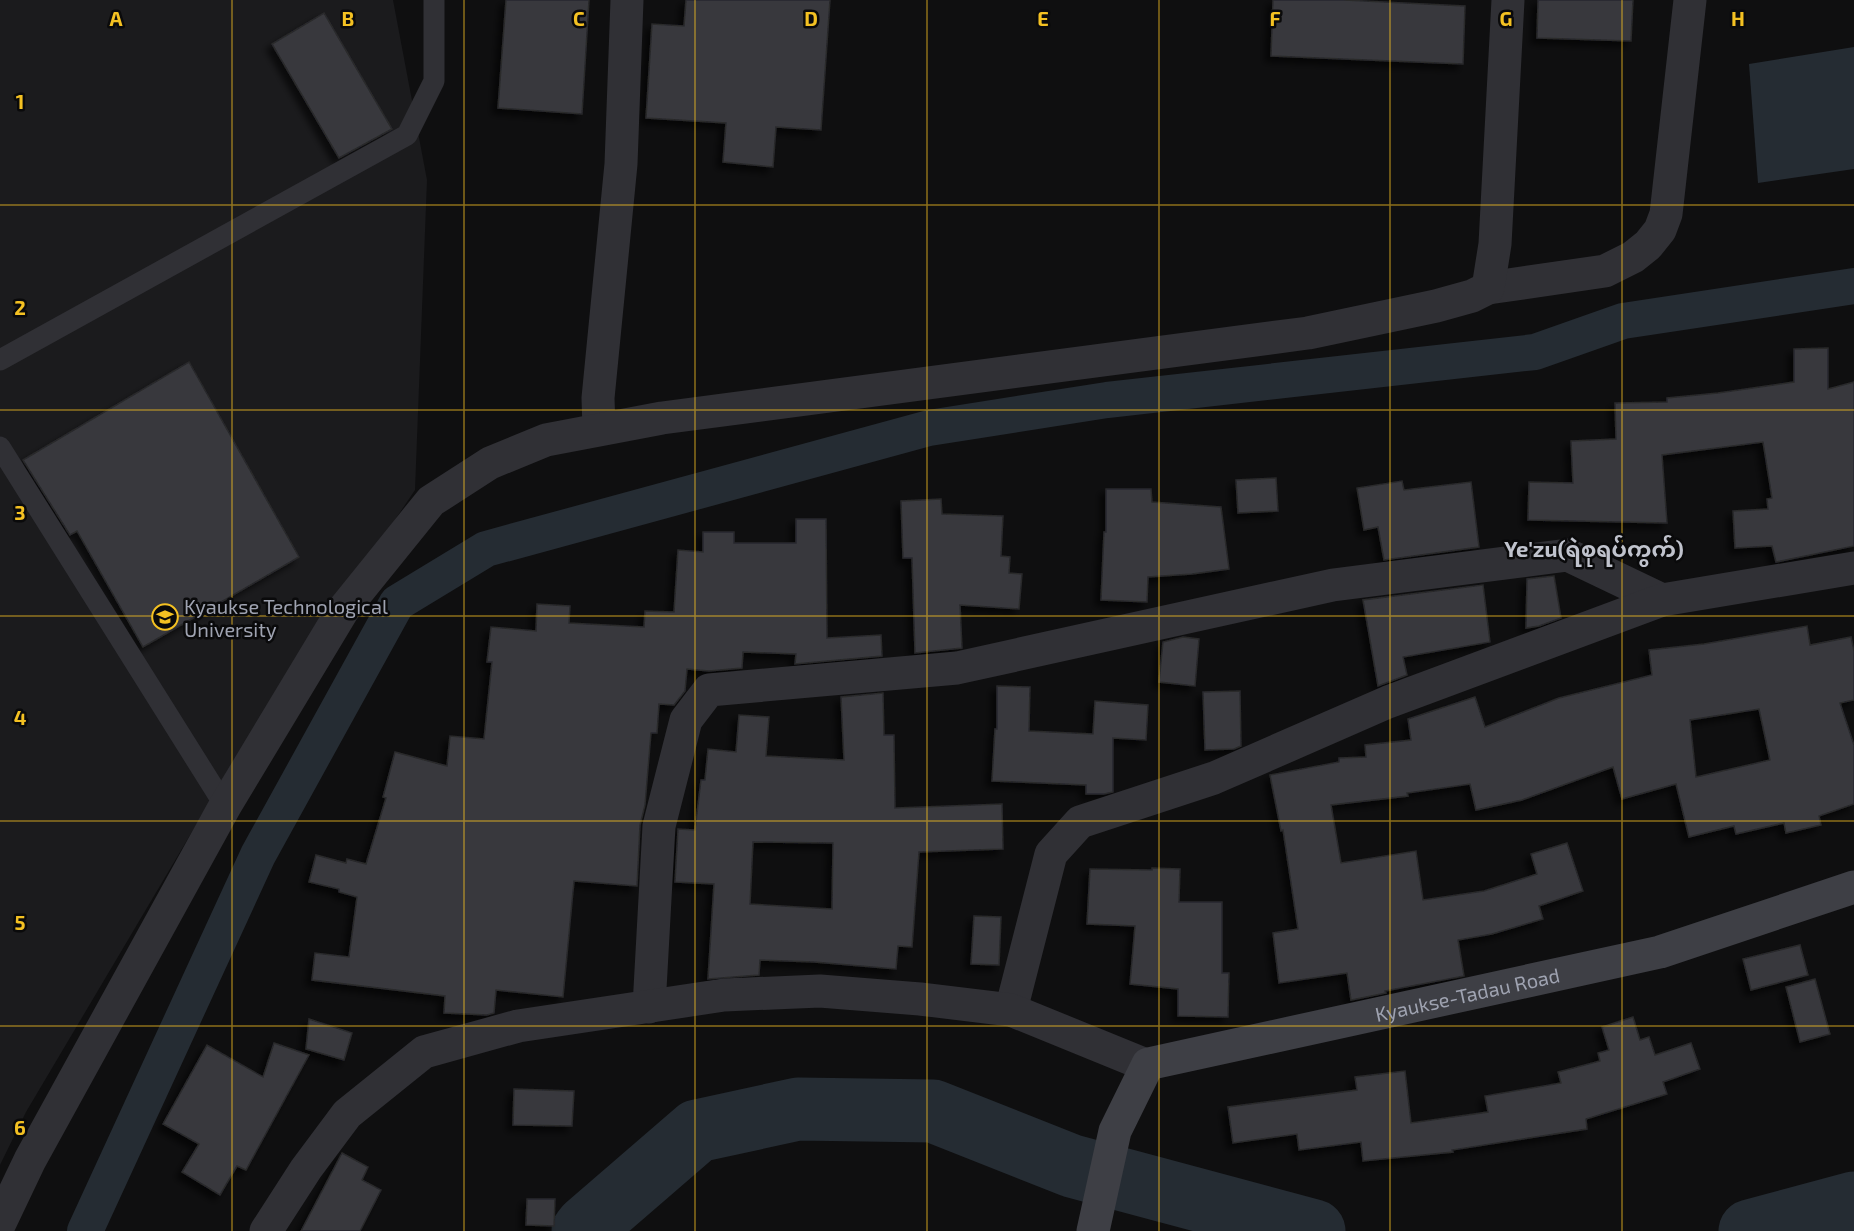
<svg xmlns="http://www.w3.org/2000/svg" width="1854" height="1231" viewBox="0 0 1854 1231" font-family="'Exo 2','Noto Sans Myanmar',sans-serif">
<style>
.built{fill:#1b1b1d}
.water{fill:#252c33}
.lines{fill:none;stroke-linecap:round;stroke-linejoin:round}
.canal{stroke:#252c33;stroke-width:36}
.river{stroke:#252c33;stroke-width:63}
.building{fill:#38393d;stroke:#29292c;stroke-width:1.5;fill-rule:evenodd;filter:url(#shadow)}
.service{stroke:#303035;stroke-width:21}
.minor{stroke:#303035;stroke-width:33}
.tertiary{stroke:#303035;stroke-width:33}
.secondary{stroke:#3e3f45;stroke-width:33}
.grid{fill:none;stroke:#f4c122;stroke-width:1.5;stroke-opacity:0.55}
.labels{text-anchor:middle;dominant-baseline:central;stroke-width:5;stroke-linejoin:round;paint-order:stroke}
.poi-label{font-size:20px;fill:#9fa3b1;stroke:#0a0a0b;text-anchor:start}
.street-label{font-size:20px;fill:#9fa3b1;stroke:#0a0a0b}
.quarter-label{font-size:22px;font-weight:bold;fill:#c0c3cd;stroke:#0a0a0b}
.grid-label{font-size:20px;text-anchor:middle;font-weight:bold;fill:#f4c122;stroke:#0a0a0b;stroke-width:5;stroke-linejoin:round;paint-order:stroke}
</style>
<defs>
<filter id="shadow"><feDropShadow dx="-5.5" dy="5.5" stdDeviation="3" flood-color="#0009"/></filter>
</defs>
<rect width="100%" height="100%" fill="#0f0f10"/>
<!-- built -->
<polygon class="built" points="0,0 393,0 427,180 415,490 244,744 26,1112 0,1165"/>
<!-- water -->
<polygon class="water" points="1854,47 1854,169 1758,183 1749,64"/>
<g class="lines">
<!-- canal -->
<polyline class="canal" points="85,1231 258,855 397,603 486,549 929,428 1107,400 1535,352 1623,321 1854,286"/>
<!-- river -->
<g class="river">
<polyline points="583,1231 587,1226 697,1131 798,1109 933,1111 1072,1166 1314,1231"/>
<polyline points="1750,1231 1854,1203"/>
</g>
</g>
<!-- building -->
<g class="building">
<polygon points="506,0 589,0 582,114 498,108"/>
<polygon points="686,0 830,0 821,130 776,127 773,167 723,162 726,123 646,118 652,24 684,26"/>
<polygon points="1273,0 1344,0 1465,6 1463,64 1271,56"/>
<polygon points="1538,0 1633,0 1631,41 1537,38"/>
<polygon points="324,13 392,129 339,158 272,44"/>
<polygon points="1828,348 1828,389 1854,382 1854,546 1776,562 1772,546 1735,548 1733,511 1768,509 1767,499 1772,498 1763,442 1662,455 1667,523 1528,520 1529,482 1573,483 1571,441 1616,439 1615,403 1667,402 1667,398 1718,393 1794,382 1794,349"/>
<polygon points="189,362 299,557 143,647 77,531 70,535 23,460"/>
<polygon points="1276,478 1278,511 1238,513 1236,480"/>
<polygon points="1402,481 1404,490 1471,482 1479,547 1384,560 1378,527 1364,530 1357,488"/>
<polygon points="1106,489 1151,489 1152,502 1221,507 1229,569 1192,574 1148,577 1147,602 1101,600 1104,532 1106,532"/>
<polygon points="941,499 942,514 1003,516 1001,556 1010,557 1009,573 1022,574 1019,609 960,605 962,648 915,653 912,558 903,558 901,501"/>
<polygon points="796,519 826,519 827,638 881,635 882,656 795,664 796,654 743,652 742,668 709,671 687,669 685,691 674,705 659,704 657,733 651,733 645,805 640,825 637,886 574,881 563,997 496,990 494,1013 487,1015 444,1013 445,996 312,980 315,953 349,957 357,897 339,892 339,889 309,882 316,855 346,863 347,859 366,864 386,798 383,797 395,752 447,766 450,736 484,739 492,662 487,662 491,627 536,631 537,604 570,606 569,623 644,627 645,611 674,612 678,550 703,552 703,532 734,532 734,543 796,543"/>
<polygon points="1554,576 1561,618 1539,626 1526,628 1527,579"/>
<polygon points="1483,585 1490,642 1403,657 1407,675 1378,686 1363,600"/>
<path d="M1807,626L1810,645L1851,637L1854,651V700L1840,703L1854,745V804L1819,816L1821,825L1786,833L1784,823L1736,834L1734,826L1689,837L1676,784L1622,799L1613,767L1522,800L1476,810L1470,784L1407,793L1408,796L1331,805L1341,863L1416,851L1423,900L1484,891L1537,874L1531,854L1567,843L1583,891L1539,906L1543,919L1492,934L1458,940L1464,976L1385,991L1386,993L1351,1000L1347,973L1279,983L1273,933L1298,929L1283,830L1281,831L1270,775L1339,762V758L1366,757L1365,745L1411,740L1408,719L1475,697L1485,727L1559,698L1652,675L1649,650L1704,644ZM1759,709L1770,760L1696,777L1690,720Z"/>
<polygon points="1183,637 1199,639 1195,686 1159,682 1163,642"/>
<polygon points="997,686 1030,687 1029,731 1093,734 1095,701 1148,705 1146,740 1113,738 1113,792 1104,794 1086,794 1086,785 992,781 995,729 997,729"/>
<polygon points="1240,691 1241,746 1234,749 1205,750 1203,692"/>
<path d="M883,693L884,735H894L895,808L1002,804L1003,849L919,852L912,947L898,946L896,969L814,962L760,960L759,975L708,979L714,884L675,882L678,829L695,830L701,780H705L708,749L736,752L739,715L769,717L766,756L844,760L841,697ZM753,842L833,843L832,909L750,904Z"/>
<polygon points="1152,868 1180,869 1179,902 1222,902 1222,973 1229,973 1228,1017 1178,1016 1178,989 1130,984 1135,926 1087,924 1090,869 1152,870"/>
<polygon points="974,916 1001,917 999,965 971,964"/>
<polygon points="1800,945 1808,975 1751,990 1743,959"/>
<polygon points="1815,979 1830,1034 1800,1042 1786,987"/>
<polygon points="1633,1017 1640,1040 1649,1037 1655,1055 1691,1043 1700,1069 1663,1082 1667,1094 1586,1119 1587,1129 1452,1150 1453,1152 1363,1161 1361,1142 1299,1150 1297,1134 1233,1143 1228,1107 1357,1090 1355,1077 1405,1071 1411,1123 1488,1112 1485,1096 1561,1083 1558,1072 1600,1061 1598,1053 1609,1050 1602,1027"/>
<polygon points="309,1019 352,1033 344,1060 306,1049"/>
<polygon points="274,1043 309,1055 246,1170 237,1166 220,1195 182,1172 199,1144 163,1124 207,1045 263,1077"/>
<polygon points="514,1089 574,1091 572,1126 513,1125"/>
<polygon points="342,1153 368,1167 362,1180 381,1190 360,1231 301,1231"/>
<polygon points="527,1199 555,1199 554,1226 526,1225"/>
</g>
<g class="lines">
<!-- service -->
<g class="service">
<polyline points="0,360 407,135 434,81 434,0"/>
<polyline points="0,447 225,806"/>
</g>
<!-- minor -->
<g class="minor">
<polyline points="1488,288 1605,271 1633,257 1648,245 1660,230 1666,214 1690,0"/>
<polyline points="599,429 598,398 621,164 627,0"/>
<polyline points="649,1007 659,826 686,720 709,690 957,668 1333,585 1568,555 1662,600"/>
<polyline points="1011,1010 1051,854 1080,822 1214,778 1388,702 1662,600 1854,568"/>
<polyline points="0,1223 30,1160 225,806 343,610 431,501 490,463 546,440 662,418 1308,333 1436,306 1472,296 1488,288 1495,244 1508,0"/>
</g>
<!-- tertiary -->
<polyline class="tertiary" points="266,1231 306,1169 347,1114 424,1052 518,1026 724,995 820,991 920,999 1011,1010 1146,1065"/>
<!-- secondary -->
<path class="secondary" id="s1" d="M1093,1231L1115,1131L1148,1064L1660,952L1854,887"/>
</g>
<!-- grid -->
<path class="grid" d="M232,0V1231M464,0V1231M695,0V1231M927,0V1231M1159,0V1231M1390,0V1231M1622,0V1231M0,205H1854M0,410H1854M0,616H1854M0,821H1854M0,1026H1854"/>
<!-- icons -->
<defs>
<g id="university-ring" transform="scale(1.35)"><circle r="9.5" fill="#0a0a0b" stroke="#f4c122" stroke-width="1.5"/><path d="M0-5L7-2L0 1L-7-2ZM-4 1L0 2.5L4 1V4Q0 6-4 4Z" fill="#f4c122"/></g>
</defs>
<g fill-rule="evenodd">
<use href="#university-ring" x="165" y="617"/>
</g>
<g class="labels">
<!-- poi labels -->
<g class="poi-label">
<text x="184" y="606">Kyaukse Technological<tspan x="184" dy="23">University</tspan></text>
</g>
<!-- street labels -->
<g class="street-label">
<text stroke="none"><textPath href="#s1" startOffset="504">Kyaukse-Tadau Road</textPath></text>
</g>
<!-- quarter labels -->
<g class="quarter-label">
<text x="1594" y="548">Ye'zu(ရဲစုရပ်ကွက်)</text>
</g>
</g>
<g class="grid-label">
<text x="116" y="26">A</text>
<text x="348" y="26">B</text>
<text x="579" y="26">C</text>
<text x="811" y="26">D</text>
<text x="1043" y="26">E</text>
<text x="1275" y="26">F</text>
<text x="1506" y="26">G</text>
<text x="1738" y="26">H</text>
<text x="20" y="109">1</text>
<text x="20" y="315">2</text>
<text x="20" y="520">3</text>
<text x="20" y="725">4</text>
<text x="20" y="930">5</text>
<text x="20" y="1135">6</text>
</g>
</svg>
